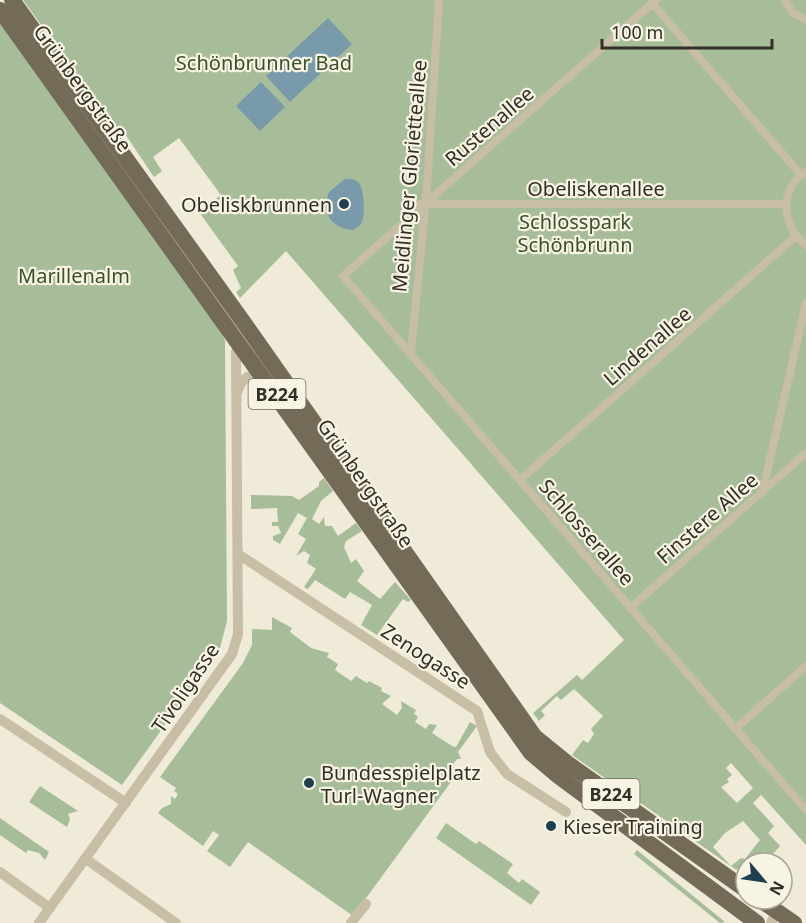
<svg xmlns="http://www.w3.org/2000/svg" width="806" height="923" viewBox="0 0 806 923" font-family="'Noto Sans',sans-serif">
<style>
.green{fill:#a7bd99;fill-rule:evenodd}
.water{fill:#799aab}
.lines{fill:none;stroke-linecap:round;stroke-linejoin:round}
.pedestrian{stroke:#c7bea5;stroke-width:8}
.minor{stroke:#c7bea5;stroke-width:10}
.primary{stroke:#746a58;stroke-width:16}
.poi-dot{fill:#1e3f52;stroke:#f8f4e4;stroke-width:2}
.labels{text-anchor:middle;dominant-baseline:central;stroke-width:4.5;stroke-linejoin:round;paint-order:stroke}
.shield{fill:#f8f4e4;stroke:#6e695f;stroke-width:1.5}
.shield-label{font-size:18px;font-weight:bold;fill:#332e26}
.park-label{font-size:20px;fill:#38502b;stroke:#f8f4e4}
.street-label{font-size:20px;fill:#332e26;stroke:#f8f4e4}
.poi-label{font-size:20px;fill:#332e26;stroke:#f8f4e4;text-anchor:start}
</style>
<rect width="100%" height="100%" fill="#efebd8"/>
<!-- green -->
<g class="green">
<path d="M23,0H806V845L761,795L753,803L774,826L768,833L780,846L765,863H746V872L735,869L572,755L583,740L588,743L594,734L591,729L603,716L574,689L561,700L557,696L541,711L545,715L539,721L533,713L577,675L582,680L624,640L286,251L240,298L236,292L241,288L233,270L238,266L199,212L221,195L179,138L153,157L162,171L154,177L125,134L119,132ZM731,763L753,788L737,803L721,787L729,782L727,779L732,775L726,768ZM743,821L760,840L745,859L741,858L731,866L713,847L725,833Z"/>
<polygon points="0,22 222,331 225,341 227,621 220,648 122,785 0,703"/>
<polygon points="324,478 333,491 321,501 312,519 319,524 324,517 325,526 332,526 338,536 356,523 362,531 346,541 344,547 351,563 356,559 364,571 357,581 380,599 395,582 411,600 408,602 403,599 377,635 361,625 372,605 350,592 345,599 315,580 308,589 304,587 316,569 307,563 310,555 304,551 296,556 306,539 298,534 307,518 298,513 280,544 273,540 273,536 281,533 278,526 272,526 272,522 278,522 277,508 251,509 251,495 292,496 299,500 319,486 319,482"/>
<polygon points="272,617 292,628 290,632 311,648 329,653 327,657 338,664 335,670 351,681 356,676 367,683 369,681 382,688 381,691 391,696 382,704 397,715 402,708 401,701 416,710 414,714 418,717 415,722 426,729 429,724 437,725 432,733 452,746 456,747 470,722 477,726 458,752 461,759 457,759 452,766 459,771 353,916 248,842 230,867 207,851 219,835 213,831 203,846 158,813 162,808 171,804 171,796 175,799 178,794 174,791 176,788 160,777 243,663 252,645 252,629 272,630"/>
<polygon points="40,786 78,811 68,814 70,819 67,827 29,802"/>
<polygon points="0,818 49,852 45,860 39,853 28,850 26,853 0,835"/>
<polygon points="446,823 476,844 479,841 513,864 507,873 519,883 522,879 540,892 531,905 436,838"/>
<polygon points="637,850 725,922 720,923 634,854"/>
</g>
<!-- water -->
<g class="water">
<polygon points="328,18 352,44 290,102 266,76"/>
<polygon points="261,82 285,107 260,131 236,106"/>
<path d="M345,179C350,179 355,178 359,183C364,189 366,216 361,224C360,226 354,229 353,230C330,228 321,212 329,192Z"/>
</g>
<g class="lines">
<!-- pedestrian -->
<g class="pedestrian">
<polyline points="656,0 343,276 806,810"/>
<polyline points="785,0 792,12 806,20"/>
<polyline points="652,3 801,175"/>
<path d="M806,172C778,189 782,227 806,245"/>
<polyline points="405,204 786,204"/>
<polyline points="411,354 427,186 439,0"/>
<polyline points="520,480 796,236"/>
<polyline points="763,490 806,303"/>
<polyline points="630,608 806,453"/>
<polyline points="735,729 806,666"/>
</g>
<!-- minor -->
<g class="minor">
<polyline points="237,393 241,383 247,377 265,381"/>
<polyline points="238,554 477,711 490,752 507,774 566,812"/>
<polyline points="0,719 126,803"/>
<polyline points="86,859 176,923"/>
<polyline points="0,872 50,908"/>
<polyline points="39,923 232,654 238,634 236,352 240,343"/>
<polyline points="351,923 366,904"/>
<polyline points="771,923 777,911"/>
</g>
<!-- primary -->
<g class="primary">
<polyline points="12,0 244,323 535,737 567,763 746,890"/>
<polyline points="0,10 531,753 557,775 757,923"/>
<polyline points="759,899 794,923"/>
</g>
</g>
<!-- markers -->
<g class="poi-dot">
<circle cx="344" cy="204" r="6"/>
<circle cx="309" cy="783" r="6"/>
<circle cx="551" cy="826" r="6"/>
</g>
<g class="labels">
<!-- shield labels -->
<g class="shield">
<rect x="248.5" y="379" width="57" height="30" rx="4.5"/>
<rect x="582.5" y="779" width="57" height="30" rx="4.5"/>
</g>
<g class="shield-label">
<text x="277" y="394">B224</text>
<text x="611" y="794">B224</text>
</g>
<!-- park labels -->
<g class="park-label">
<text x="264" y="62">Schönbrunner Bad</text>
<text x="575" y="221">Schlosspark<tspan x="575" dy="23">Schönbrunn</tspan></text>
<text x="74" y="275">Marillenalm</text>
</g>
<!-- street labels -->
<g class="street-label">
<text transform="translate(83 88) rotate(54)">Grünbergstraße</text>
<text transform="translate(489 126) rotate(-41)">Rustenallee</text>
<text transform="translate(409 176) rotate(-85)">Meidlinger Glorietteallee</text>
<text x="596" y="188">Obeliskenallee</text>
<text transform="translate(647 346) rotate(-41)">Lindenallee</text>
<text transform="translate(366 483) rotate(55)">Grünbergstraße</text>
<text transform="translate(707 518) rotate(-41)">Finstere Allee</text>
<text transform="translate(587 532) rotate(49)">Schlosserallee</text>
<text transform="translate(426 656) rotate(33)">Zenogasse</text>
<text transform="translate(185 688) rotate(-56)">Tivoligasse</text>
</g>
<!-- poi labels -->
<g class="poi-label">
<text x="332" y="204" text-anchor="end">Obeliskbrunnen</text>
<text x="321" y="772">Bundesspielplatz<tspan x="321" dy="23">Turl-Wagner</tspan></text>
<text x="563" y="826">Kieser Training</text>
</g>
</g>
<!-- north arrow -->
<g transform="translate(764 881) rotate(119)"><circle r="28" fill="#f8f4e4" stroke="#a9a598" stroke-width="1.5"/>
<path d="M0-4.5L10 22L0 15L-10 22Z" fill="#1e3f52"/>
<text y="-9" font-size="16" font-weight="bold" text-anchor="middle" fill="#332e26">N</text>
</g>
<!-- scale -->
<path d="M602 39v9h170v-9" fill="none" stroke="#332e26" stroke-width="3"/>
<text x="611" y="39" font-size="18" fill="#332e26" stroke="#f8f4e4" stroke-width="4.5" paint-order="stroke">100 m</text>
</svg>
